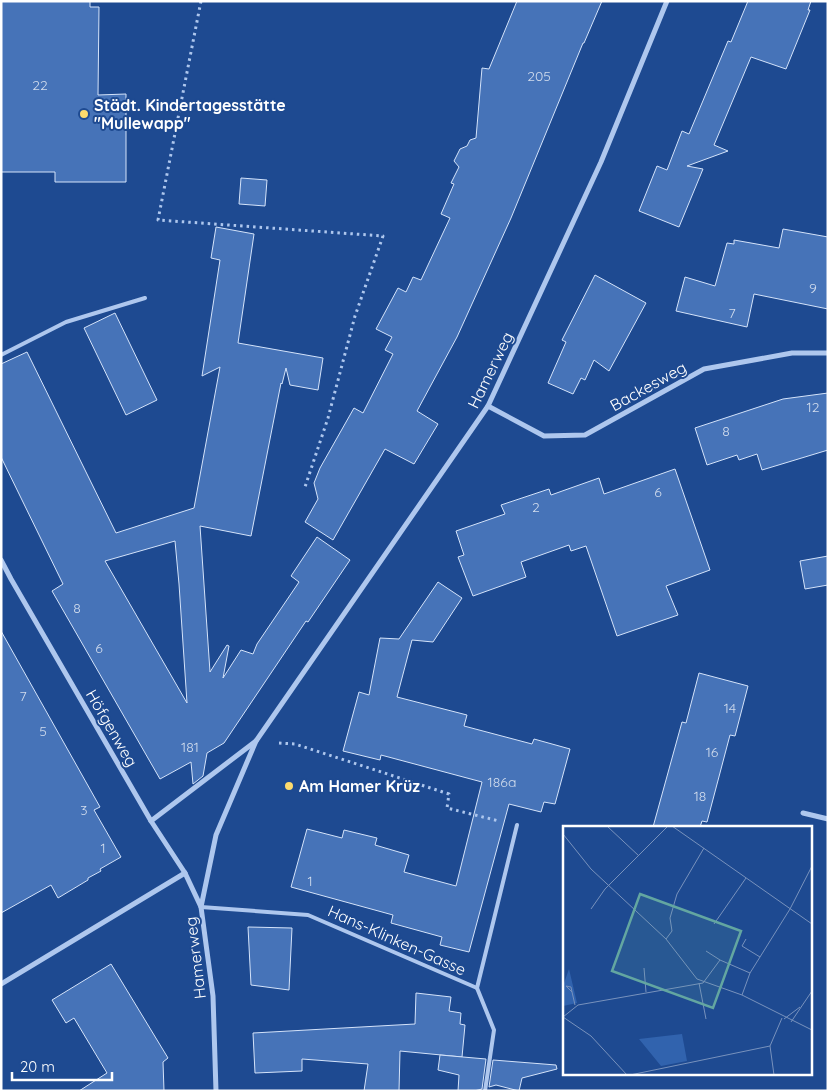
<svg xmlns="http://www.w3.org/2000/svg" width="829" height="1092" viewBox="0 0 829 1092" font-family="Quicksand,sans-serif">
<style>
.building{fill:#4673b8;stroke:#d4e3fa;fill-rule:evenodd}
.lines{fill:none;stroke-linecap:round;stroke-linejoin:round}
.path{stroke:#aec7ee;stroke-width:3;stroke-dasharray:2.5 4;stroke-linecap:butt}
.lane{stroke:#aec7ee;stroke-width:4}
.street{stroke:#aec7ee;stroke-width:5}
.poi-dot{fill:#fddb6d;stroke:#1e4a91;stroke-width:2}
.labels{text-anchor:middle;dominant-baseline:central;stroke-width:4;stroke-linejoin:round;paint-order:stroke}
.number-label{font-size:14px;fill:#d1dced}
.poi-label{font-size:16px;font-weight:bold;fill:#fff;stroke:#1e4a91;text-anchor:start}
.street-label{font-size:16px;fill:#fff;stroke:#1e4a91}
.inset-road{fill:none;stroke:#7892bd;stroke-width:1}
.view{fill:#63a6a1;fill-opacity:0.15;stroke:#63a6a1;stroke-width:2.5}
.inset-edge{fill:none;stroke:#fff;stroke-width:2.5}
</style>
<rect width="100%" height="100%" fill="#1e4a91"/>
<!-- building -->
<g class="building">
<polygon points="1,1 90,1 90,7 99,7 98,95 126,94 126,182 55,182 55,172 1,172"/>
<polygon points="517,1 602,1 584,43 583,43 511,218 457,337 417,411 438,424 414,464 385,449 333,540 305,522 318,499 314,483 320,468 354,408 363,413 393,354 385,350 392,337 376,329 398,288 406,292 413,277 421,280 450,218 441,214 454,184 451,183 459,167 454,161 460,149 467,146 470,140 476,138 482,68 489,69"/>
<polygon points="748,1 811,1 808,10 810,10 786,69 751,57 714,145 728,151 687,166 703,169 679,227 639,211 657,166 667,170 682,131 689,134 728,41 731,42"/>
<polygon points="241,178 267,180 265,206 239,204"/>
<path d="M216,227L254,234L238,343L323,358L318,390L290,385L286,368L282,384L281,383L251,536L200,526L210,672L227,645L229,646L223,678L241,650L253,654L257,644L299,582L291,576L317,537L350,560L308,622L306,621L224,743L207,753L203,776L193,784L191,762L160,779L52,591L63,584L1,457V364L27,352L116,533L194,508L220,367L202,376L220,260L211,258ZM175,541L179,584L187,703L105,561Z"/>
<polygon points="783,229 828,237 828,309 754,294 747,327 676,311 685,277 715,286 727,243 734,244 734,240 779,248"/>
<polygon points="595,275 646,303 609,371 594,360 585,380 581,378 573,394 548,383 566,342 562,340"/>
<polygon points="115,313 157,400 126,415 84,328"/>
<polygon points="828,393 828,450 762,470 757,454 739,460 737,455 707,465 695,428 783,399"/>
<polygon points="675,469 710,570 666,586 678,615 617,636 586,546 571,551 569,545 521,562 526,577 473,596 458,557 464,555 456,531 505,514 501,505 549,489 551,495 599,478 604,494"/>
<polygon points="828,556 828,585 805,589 800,561"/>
<polygon points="438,582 462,598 433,642 412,640 397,697 467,715 464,726 532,744 534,739 570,749 555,804 544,802 541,812 509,804 469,952 440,945 442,937 391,923 393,915 291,887 307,829 342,838 344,830 377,838 375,845 409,855 404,872 456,886 482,782 381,755 380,760 343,751 359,692 369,695 380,638 399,639"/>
<polygon points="1,631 100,807 94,810 121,857 100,869 101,871 88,878 88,880 58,898 51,885 1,913"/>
<polygon points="699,673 748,686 735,736 730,735 707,822 702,821 700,827 653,827 682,722 686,723"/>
<polygon points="248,927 292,928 289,990 251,985"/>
<polygon points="111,964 168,1058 163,1062 164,1091 79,1091 107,1073 74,1018 66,1023 52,1000"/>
<polygon points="416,993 451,997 449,1011 461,1013 460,1024 465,1025 462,1057 400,1051 399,1091 364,1091 368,1064 302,1059 302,1071 255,1073 253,1033 415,1024"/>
<polygon points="440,1055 486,1059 482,1089 474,1091 458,1091 459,1075 438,1070"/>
<polygon points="493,1060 556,1065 557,1069 522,1078 519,1091 496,1085 489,1087"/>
</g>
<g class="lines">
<!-- path -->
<g class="path">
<polyline points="201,1 158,220 383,236 355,316 328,418 305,487"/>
<polyline points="279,743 295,744 449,794 447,808 499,821"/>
</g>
<!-- lane -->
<g class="lane">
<polyline points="1,355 66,322 145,298"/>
<polyline points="201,907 308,915 477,988 494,1030 485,1091"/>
<polyline points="477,988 517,825"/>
</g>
<!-- street -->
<g class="street">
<polyline points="488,406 544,436 585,435 704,369 792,353 828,353"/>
<polyline points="1,560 11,579 151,821 185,873 201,907"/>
<polyline points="803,813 828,819"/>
<polyline points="151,821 256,741"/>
<polyline points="1,984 185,873"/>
<polyline points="216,1091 213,996 201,907 216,835 256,741 488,406 601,162 667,1"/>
</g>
</g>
<!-- markers -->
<g class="poi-dot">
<circle cx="84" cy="114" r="5"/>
<circle cx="289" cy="786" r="5"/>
</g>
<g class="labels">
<!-- number labels -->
<g class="number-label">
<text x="539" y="76">205</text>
<text x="40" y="85">22</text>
<text x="813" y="288">9</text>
<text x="732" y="313">7</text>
<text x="813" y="407">12</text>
<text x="726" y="431">8</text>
<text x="658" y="492">6</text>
<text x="536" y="507">2</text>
<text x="77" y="608">8</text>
<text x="99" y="648">6</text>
<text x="23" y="696">7</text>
<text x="730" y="708">14</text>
<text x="43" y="731">5</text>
<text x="190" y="747">181</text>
<text x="712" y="752">16</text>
<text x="502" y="782">186a</text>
<text x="700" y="796">18</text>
<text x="84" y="810">3</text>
<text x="103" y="848">1</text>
<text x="310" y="881">1</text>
</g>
<!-- poi labels -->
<g class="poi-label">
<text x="94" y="105">Städt. Kindertagesstätte<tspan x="94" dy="18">"Mullewapp"</tspan></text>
<text x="299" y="786">Am Hamer Krüz</text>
</g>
<!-- street labels -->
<g class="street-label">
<text transform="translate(490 370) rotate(-64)">Hamerweg</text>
<text transform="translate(648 386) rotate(-29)">Backesweg</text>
<text transform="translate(112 728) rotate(60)">Höfgenweg</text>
<text transform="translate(397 940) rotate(24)">Hans-Klinken-Gasse</text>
<text transform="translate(195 958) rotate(-97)">Hamerweg</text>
</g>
</g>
<!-- overview -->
<g transform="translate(563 826)">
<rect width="249" height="249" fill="#1e4a91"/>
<path d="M6,143L14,177L0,180V160ZM119,208L124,235L98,240L76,213Z" fill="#3163ae"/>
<path class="inset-road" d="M109,0L249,98M45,1L76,30M0,8L28,43L103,113L134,153L179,169L249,204M28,83L42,63L105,0M151,98L183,52M103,113L109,105L107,92L114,68L141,22M183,113L179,120L197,131M143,125L157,134M81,142L83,166M136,157L143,193M9,166L3,160L8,161L9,166L12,179M179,169L187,147L227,83L249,40M0,191L15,179L140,157L157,134L187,147M0,191L28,210L64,249M221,193L237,181M228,196L249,165M67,249L207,220M211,249L207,220L219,192"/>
<path class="view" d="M77,68L178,105L150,182L49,145Z"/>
<rect width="249" height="249" class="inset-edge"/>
</g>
<!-- border -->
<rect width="829" height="1092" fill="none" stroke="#ffffff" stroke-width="5"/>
<!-- scale -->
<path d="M12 1072v8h100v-8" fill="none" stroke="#ffffff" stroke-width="2.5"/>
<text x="20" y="1072" font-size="15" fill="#ffffff" stroke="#1e4a91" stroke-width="4" paint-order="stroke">20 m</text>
</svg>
